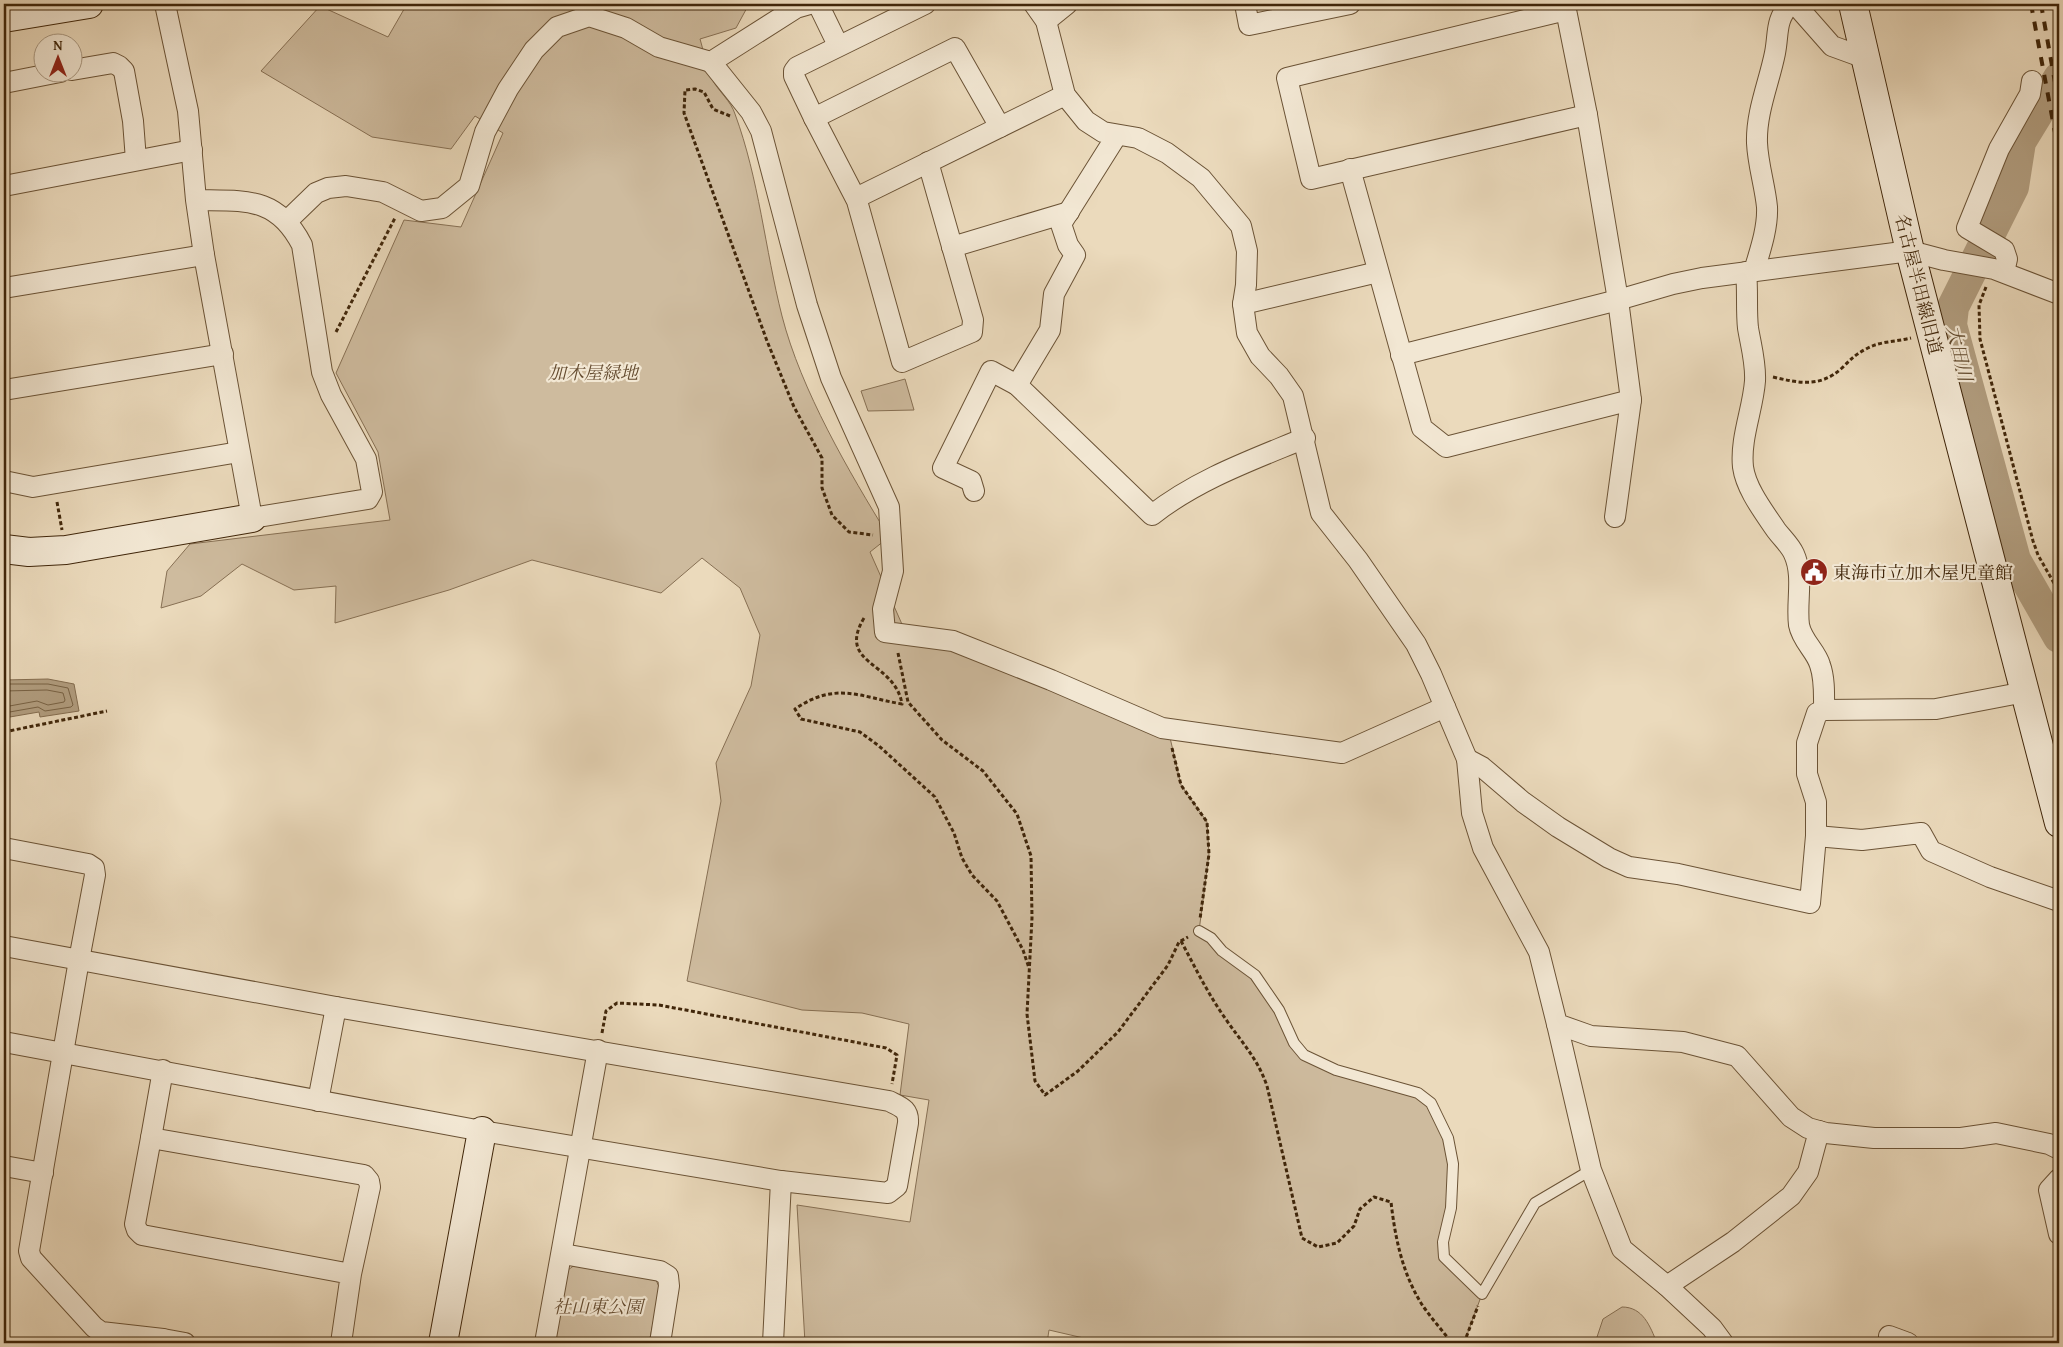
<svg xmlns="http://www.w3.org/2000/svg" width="2063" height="1347" viewBox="0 0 2063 1347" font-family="'Gentium Book Plus','Noto Serif JP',serif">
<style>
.green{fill:#cebb9e;stroke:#877054}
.water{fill:#b19d7f;stroke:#846d50}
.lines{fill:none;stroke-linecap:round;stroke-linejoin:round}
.shore{stroke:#786244;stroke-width:1}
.river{stroke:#b19d7f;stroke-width:32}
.lane-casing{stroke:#6b5336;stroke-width:12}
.street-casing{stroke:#6b5336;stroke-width:22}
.secondary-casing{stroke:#40260a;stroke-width:30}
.path{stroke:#40260a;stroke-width:3;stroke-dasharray:4 2.5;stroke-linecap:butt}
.lane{stroke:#f2e7d3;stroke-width:10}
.street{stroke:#f2e7d3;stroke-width:20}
.secondary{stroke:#f2e7d3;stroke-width:28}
.rail{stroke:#40260a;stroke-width:4;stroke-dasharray:9 9;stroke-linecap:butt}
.labels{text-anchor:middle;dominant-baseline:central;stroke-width:4.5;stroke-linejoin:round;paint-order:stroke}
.street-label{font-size:18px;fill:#40260a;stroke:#f2e7d3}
.park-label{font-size:18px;font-style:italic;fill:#644b2f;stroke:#f2e7d3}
.poi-label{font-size:18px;fill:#40260a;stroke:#f2e7d3;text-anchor:start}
.water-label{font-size:19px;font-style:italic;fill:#624a2d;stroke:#f2e7d3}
</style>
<rect width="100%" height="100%" fill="#ebdabc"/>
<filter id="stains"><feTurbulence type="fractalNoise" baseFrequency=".004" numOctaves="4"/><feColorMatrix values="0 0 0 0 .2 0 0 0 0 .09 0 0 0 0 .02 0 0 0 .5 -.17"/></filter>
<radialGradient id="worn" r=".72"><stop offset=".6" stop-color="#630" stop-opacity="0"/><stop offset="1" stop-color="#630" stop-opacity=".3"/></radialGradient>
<!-- green -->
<g class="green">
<path d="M407,4H749L736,28L700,39C704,52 706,67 712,79C718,91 731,101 735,114C759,179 765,249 782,316C801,390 849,472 889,537L870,552L905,631L1168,729L1181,785L1207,822L1209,854L1199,931L1255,975L1304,1055L1404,1089L1431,1103L1453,1164L1444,1257L1482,1294L1464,1343H1105L1049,1330L1047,1343H805L797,1205L910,1222L929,1100L900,1095L909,1024L862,1013L802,1010L687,981L721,801L716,763L751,686L760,635L740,588L702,558L661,593L532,560L449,590L335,623L336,586L294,590L242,564L201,596L161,608L167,571L190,544L390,520L378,452L336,373L404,220L461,227L503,133L475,116L451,149L372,137L261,71L320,6L388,37Z"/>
<polygon points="905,379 914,410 868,411 861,391"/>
<polygon points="576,1264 656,1280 660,1289 649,1343 557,1343 554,1337 568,1270"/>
<path d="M1622,1307C1643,1307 1650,1326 1657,1343H1595L1603,1319Z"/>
</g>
<!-- water -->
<polygon class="water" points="48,679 74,684 79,711 40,717 39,712 4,718 4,680"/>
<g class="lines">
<!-- shore -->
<g class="shore">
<polyline points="4,684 48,684 68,688 73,705 71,707 45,711 38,707 4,713"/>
<polyline points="4,691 47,690 63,693 65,700 64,702 48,705 37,701 4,707"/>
</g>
<!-- river -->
<polyline class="river" points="2059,78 2020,142 2013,187 1953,307 1951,325 2015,560 2059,637"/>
<!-- lane casing -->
<g class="lane-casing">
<polyline id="lane" points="1199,931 1211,938 1222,951 1255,975 1279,1010 1294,1043 1304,1055 1336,1070 1418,1093 1431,1103 1448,1138 1453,1164 1451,1208 1443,1242 1444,1257 1482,1294 1535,1203 1591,1170"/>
</g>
<!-- street casing -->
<g class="street-casing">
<g id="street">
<path d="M165,4L188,111L196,200L204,255L252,518L368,499L372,492L366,459L331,395L322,372L302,245C277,196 245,201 196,200"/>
<polyline points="818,4 838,45"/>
<polyline points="925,4 797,67 794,71 794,76 814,118 857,201 902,362 972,332 973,320 928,162"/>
<polyline points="1034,4 1046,21 1065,95 1086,121 1103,132 1138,138 1167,153 1201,178 1241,226 1247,251 1246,285 1243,304 1247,333 1260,356 1279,376 1293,396 1321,513 1358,560 1416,644 1431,674 1467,759 1472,813 1483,848 1539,952 1557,1024 1591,1036 1683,1042 1737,1056 1791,1117 1808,1128 1826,1133 1874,1138 1961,1138 1996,1133 2049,1144 2059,1149"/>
<polyline points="1245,4 1249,25 1350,4"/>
<polyline points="1795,4 1832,46 1865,58"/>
<polygon points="1566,10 1587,115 1311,179 1287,78"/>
<polyline points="1046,21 1067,4"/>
<polyline points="711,62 751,112 761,131 807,305 831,378 889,507 893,571 883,609 885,632 953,641 1051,680 1162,728 1342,753 1445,707"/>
<polyline points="72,70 113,63 119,66 124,71 133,121 136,160"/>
<polyline points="4,83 60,72"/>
<polyline points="814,118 955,48 1000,127"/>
<polyline points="1350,169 1422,428 1446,447 1631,400 1618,300 1587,115"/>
<polyline points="4,186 192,150"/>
<polyline points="856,198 1065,95"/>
<polyline points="287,221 316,193 328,188 346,186 383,192 421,211 442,208 469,186 485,132 508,89 534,50 557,27 589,16 626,28 659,47 711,62 796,8 810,4"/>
<polyline points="952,247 1069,212"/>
<path d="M1754,271C1760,251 1768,228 1767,207C1765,186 1758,165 1757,143C1756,112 1769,83 1775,53C1779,32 1775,21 1790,4"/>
<polyline points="2004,272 2007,259 2004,250 1967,228 1999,149 2030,94 2032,81"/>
<polyline points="4,288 204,255"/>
<polyline points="1243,304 1378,272"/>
<polyline points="1401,355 1618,300 1673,284 1702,278 1910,251 1944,260 1994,269 2059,294"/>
<polyline points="1017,385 1050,330 1054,294 1075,255 1068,245 1061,224 1117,135"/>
<polyline points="4,390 223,354"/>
<polyline points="4,481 33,487 239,452"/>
<path d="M974,491L971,481L943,468L991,371L1017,385L1152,515C1198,479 1252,460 1305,438"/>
<polyline points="1615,517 1631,400"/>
<polyline points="1824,710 1936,709 2025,692"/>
<path d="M1467,759L1482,767L1523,802L1558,827L1609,858L1629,867L1678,874L1810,903L1816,836V802L1807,774V743L1817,713L1824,710C1824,696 1825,679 1820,665C1816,651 1802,641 1799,625C1796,602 1804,576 1794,554C1790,545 1782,538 1776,530C1764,512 1746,489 1743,467C1740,438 1753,409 1755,381C1756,363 1751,346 1748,328C1746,310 1748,290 1746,272"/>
<polyline points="1816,836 1862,840 1921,833 1931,851 1990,877 2059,901"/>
<polyline points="4,848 88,864 94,868 95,875 79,960 29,1251 31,1258 94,1327 101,1332 163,1339 163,1343"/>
<path d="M4,946L336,1007L889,1101C901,1107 909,1109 908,1123L897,1186L888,1193L781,1181L482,1131L4,1042"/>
<polyline points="1557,1024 1591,1170 1622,1249 1667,1286 1712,1328 1723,1343"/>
<polyline points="318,1101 336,1007"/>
<polyline points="151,1138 163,1070"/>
<polyline points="4,1166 43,1173"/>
<polyline points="2059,1179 2049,1190 2059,1234"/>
<polyline points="563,1254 660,1271 668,1276 669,1286 660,1343"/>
<polyline points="1667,1286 1733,1242 1791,1196 1808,1172 1819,1131"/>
<polyline points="1889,1336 1908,1343"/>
<polyline points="163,1339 185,1343"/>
<polyline points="341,1343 351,1274 370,1187 369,1181 364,1175 151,1138 135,1224 137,1230 142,1235 351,1274"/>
<polyline points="545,1343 598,1050"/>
<polyline points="773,1343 781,1181"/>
</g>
</g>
<!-- secondary casing -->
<g class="secondary-casing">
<g id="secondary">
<polyline points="1853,4 1910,251 2059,823"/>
<polyline points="4,18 89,4"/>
<polyline points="4,549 29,552 66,550 252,518"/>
<polyline points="443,1343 482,1131"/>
</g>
</g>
<!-- path -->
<g class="path">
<polyline points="730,116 713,109 704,92 695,89 685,90 684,113 767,341 794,407 822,458 822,488 832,515 849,532 873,535"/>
<polyline points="1986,287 1979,305 1980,339 2033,541 2038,555 2059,592"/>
<polyline points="336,332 395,218"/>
<path d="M1773,377C1799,383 1820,388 1842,368C1850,360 1856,354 1866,349C1880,341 1895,342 1911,338"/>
<polyline points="57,502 62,530"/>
<path d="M864,618C836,665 895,661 902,704C860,697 836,681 795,709L801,719L860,732L879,746L935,797L954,833L962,858L972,875L997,901L1023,950L1029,968"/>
<polyline points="898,653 908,702 942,740 983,771 1017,814 1031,856 1032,918 1027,1014 1035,1081 1045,1095 1078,1071 1118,1032 1168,965 1179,942 1188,937"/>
<polyline points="4,732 107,711"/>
<polyline points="1172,748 1181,785 1207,822 1209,854 1200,919"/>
<path d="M1181,941C1195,967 1208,994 1225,1018C1241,1042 1257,1057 1267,1086L1302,1238L1318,1247L1337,1243L1354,1226L1360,1209L1374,1197L1391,1202C1395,1237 1402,1272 1421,1303C1430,1317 1442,1330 1452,1343"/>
<polyline points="602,1033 606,1011 617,1003 659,1005 886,1048 897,1055 892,1084"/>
<polyline points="1464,1343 1478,1306"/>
</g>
<!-- lane -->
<use href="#lane" class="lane"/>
<!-- street -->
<use href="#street" class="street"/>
<!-- secondary -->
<use href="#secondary" class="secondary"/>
<!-- rail -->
<g class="rail">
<polyline points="2031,4 2059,154"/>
<polyline points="2041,4 2059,105"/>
</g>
</g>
<!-- icons -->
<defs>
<g id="civic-disc" transform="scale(1.4375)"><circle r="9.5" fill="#8f2418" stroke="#f2e7d3"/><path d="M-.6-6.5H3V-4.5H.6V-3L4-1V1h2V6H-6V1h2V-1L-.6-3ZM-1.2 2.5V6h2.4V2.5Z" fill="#fff"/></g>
</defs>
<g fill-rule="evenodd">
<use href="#civic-disc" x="1814" y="572"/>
</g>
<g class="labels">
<!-- street labels -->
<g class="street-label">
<text transform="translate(1919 284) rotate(76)">名古屋半田線旧道</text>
</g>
<!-- park labels -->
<g class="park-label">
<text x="593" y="372">加木屋緑地</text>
<text x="598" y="1306">社山東公園</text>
</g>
<!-- poi labels -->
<g class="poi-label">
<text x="1833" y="572">東海市立加木屋児童館</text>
</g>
<!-- water labels -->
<g class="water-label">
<text transform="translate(1960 353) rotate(77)">大田川</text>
</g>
</g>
<!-- margin -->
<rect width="2063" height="1347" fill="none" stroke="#ebdabc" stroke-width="20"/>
<rect x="5" y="5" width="2053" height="1337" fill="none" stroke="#40260a" stroke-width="2.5"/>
<rect x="10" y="10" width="2043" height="1327" fill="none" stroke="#40260a"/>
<!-- north arrow -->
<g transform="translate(58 58)"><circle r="24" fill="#f2e7d3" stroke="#ab9a83"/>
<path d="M0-4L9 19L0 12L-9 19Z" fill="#8f2418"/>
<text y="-8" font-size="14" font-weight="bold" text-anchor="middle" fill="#40260a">N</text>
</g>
<rect width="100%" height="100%" filter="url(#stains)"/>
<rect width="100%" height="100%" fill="url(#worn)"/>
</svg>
